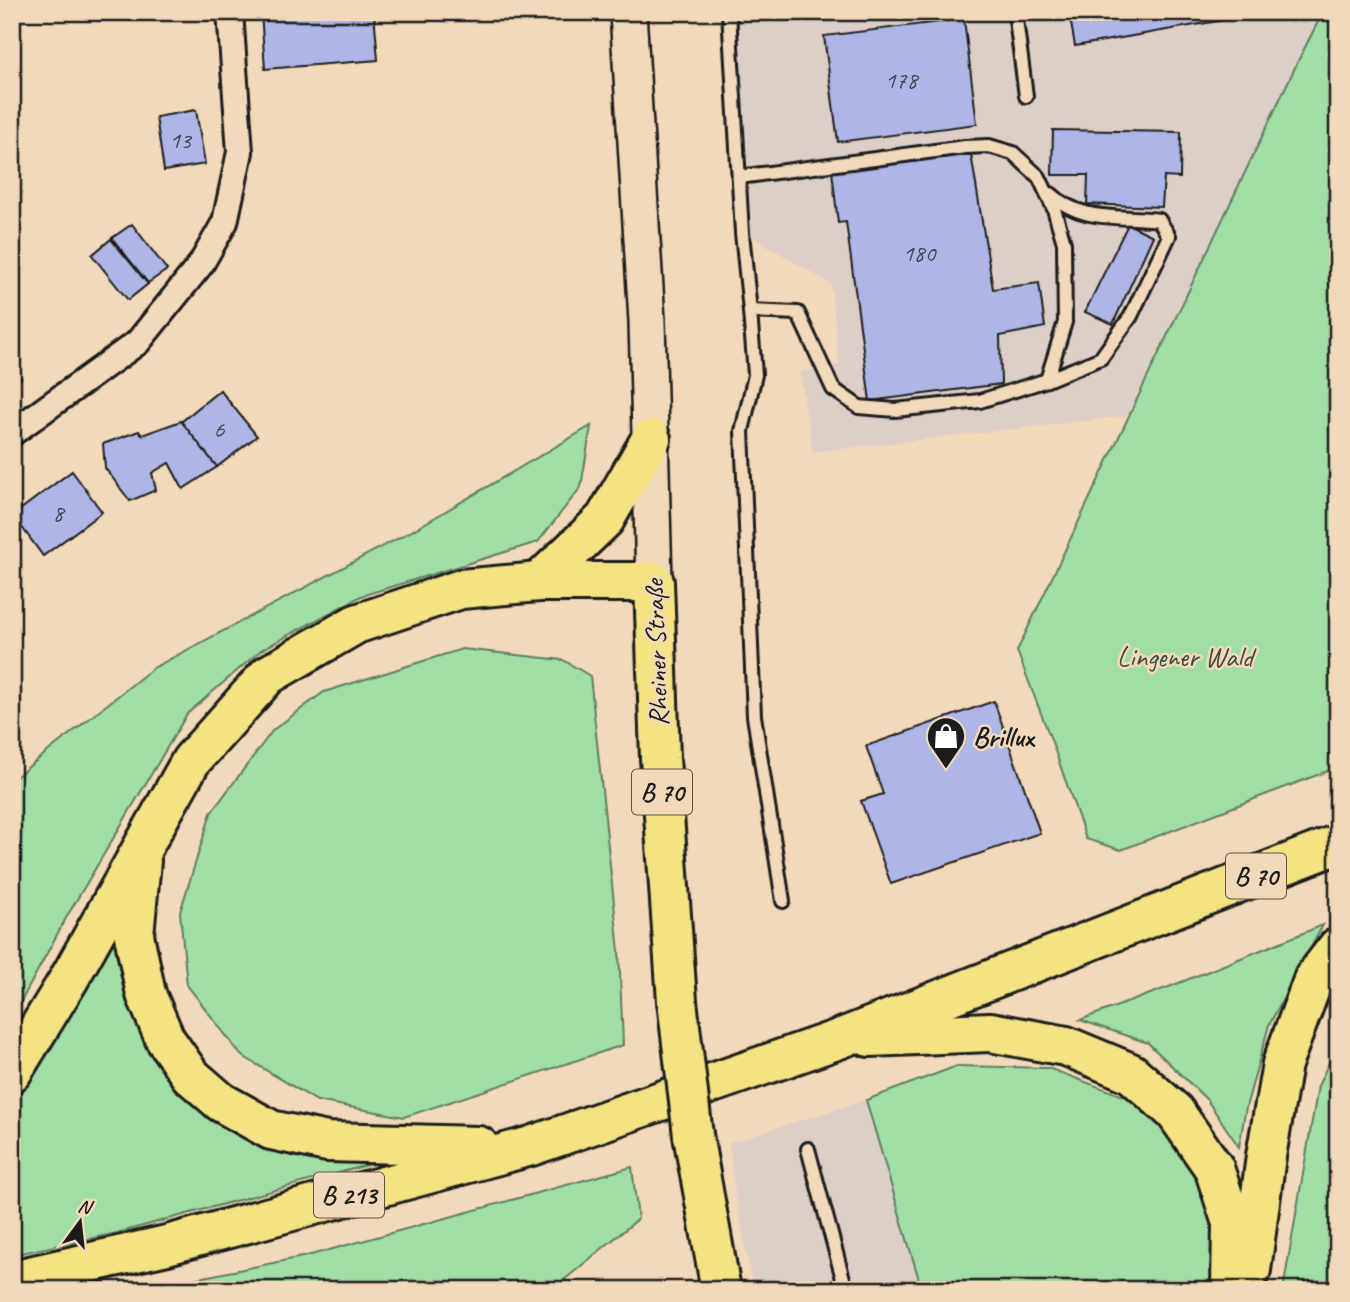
<svg xmlns="http://www.w3.org/2000/svg" width="1350" height="1302" viewBox="0 0 1350 1302" font-family="Caveat,sans-serif">
<style>
.built{fill:#ddcec8}
.green{fill:#a0dea6;stroke:#5e7d61;stroke-width:2}
.building{fill:#adb6e7;stroke:#1c1c1c;stroke-width:2}
.lines{fill:none;stroke-linecap:round;stroke-linejoin:round}
.lane-casing{stroke:#1c1c1c;stroke-width:18}
.street-casing{stroke:#1c1c1c;stroke-width:30}
.secondary-casing{stroke:#1c1c1c;stroke-width:40}
.primary-casing{stroke:#1c1c1c;stroke-width:44}
.lane{stroke:#f2d9ba;stroke-width:12}
.street{stroke:#f2d9ba;stroke-width:24}
.secondary{stroke:#f2d9ba;stroke-width:35}
.primary{stroke:#f4e382;stroke-width:38}
.primary-bridge-casing{stroke:#1c1c1c;stroke-width:44;stroke-linecap:butt}
.primary-bridge{stroke:#f4e382;stroke-width:38}
.labels{text-anchor:middle;dominant-baseline:central;stroke-width:5;stroke-linejoin:round;paint-order:stroke}
.number-label{font-size:24px;fill:#40424f}
.shield{fill:#f2d9ba;stroke:#5c554b;stroke-width:2}
.shield-label{font-size:26px;font-weight:bold;fill:#1c1c1c}
.street-label{font-size:28px;fill:#1c1c1c;stroke:#f2d9ba}
.park-label{font-size:28px;fill:#3d4c3e;stroke:#f2d9ba}
.poi-label{font-size:28px;font-weight:bold;fill:#1c1c1c;stroke:#f2d9ba;text-anchor:start}
</style>
<rect width="100%" height="100%" fill="#f2d9ba"/>
<filter id="ink" filterUnits="userSpaceOnUse"><feTurbulence type="fractalNoise" baseFrequency=".0143" numOctaves="2"/><feDisplacementMap in="SourceGraphic" scale="14" xChannelSelector="R" yChannelSelector="G"/><feConvolveMatrix kernelMatrix="1 2 1 2 8 2 1 2 1" color-interpolation-filters="sRGB"/></filter>
<g filter="url(#ink)">
<!-- built -->
<g class="built">
<polygon points="730,12 1323,12 1299,59 1127,416 813,452 800,372 839,365 831,284 746,233"/>
<polygon points="866,1100 922,1290 754,1290 735,1194 729,1143"/>
</g>
<!-- green -->
<g class="green">
<polygon points="1323,12 1338,12 1338,767 1121,850 1086,839 1052,742 1017,651 1299,59"/>
<polygon points="591,426 581,487 538,542 361,596 261,650 187,714 66,918 12,1018 12,780 153,668 410,532"/>
<polygon points="462,649 563,660 590,676 619,951 623,1045 404,1117 317,1101 241,1055 187,985 180,912 211,813 273,730 324,692"/>
<polygon points="114,919 205,1099 397,1157 117,1233 12,1255 12,1099 53,1041"/>
<polygon points="1323,925 1269,1025 1246,1107 1239,1147 1207,1100 1148,1043 1080,1020 1169,987"/>
<polygon points="1338,1043 1338,1290 1283,1290 1318,1086"/>
<polygon points="957,1066 1048,1068 1129,1098 1187,1151 1219,1234 1218,1290 922,1290 866,1100"/>
<polygon points="632,1167 638,1219 552,1290 140,1290 307,1256"/>
</g>
<!-- building -->
<g class="building">
<polygon points="261,12 374,12 378,60 265,69"/>
<polygon points="1069,12 1246,12 1247,16 1075,46"/>
<polygon points="964,19 977,124 838,142 824,36"/>
<polygon points="196,110 205,164 164,171 156,117"/>
<polygon points="1053,130 1181,132 1180,178 1164,177 1162,207 1087,204 1088,175 1052,175"/>
<polygon points="971,154 993,289 1039,283 1045,327 1000,336 1001,384 870,401 846,222 838,223 832,171"/>
<polygon points="132,224 167,270 148,283 112,238"/>
<polygon points="1128,224 1153,236 1113,324 1085,312"/>
<polygon points="111,239 148,284 128,300 92,255"/>
<polygon points="12,367 21,378 12,385"/>
<polygon points="220,390 257,436 217,467 181,422"/>
<polygon points="181,421 217,467 183,489 169,463 152,473 156,490 130,501 105,468 103,444 139,431 142,435"/>
<polygon points="72,471 102,512 43,556 13,515"/>
<polygon points="994,701 1040,833 891,884 861,801 883,794 866,746"/>
</g>
<g class="lines">
<!-- lane casing -->
<g class="lane-casing">
<g id="lane">
<polyline points="729,12 742,233 750,311 798,313 833,389 859,407 895,410 980,401 1047,380 1065,322 1064,243 1054,209 1039,177 1013,153 989,146 965,147 739,177"/>
<polyline points="1015,12 1026,96"/>
<polyline points="750,311 755,375 742,431 754,716 783,901"/>
<path d="M1047,380L1101,358L1131,316L1169,236L1159,220C1120,215 1081,223 1051,194"/>
<polyline points="808,1149 846,1290"/>
</g>
</g>
<!-- street casing -->
<g class="street-casing">
<polyline id="street" points="12,433 138,342 201,264 225,222 240,152 230,12"/>
</g>
<!-- secondary casing -->
<g class="secondary-casing">
<polyline id="secondary" points="628,12 647,321 654,582"/>
</g>
<!-- primary casing -->
<g class="primary-casing">
<g id="primary">
<polyline points="539,582 605,519 651,439"/>
<polyline points="141,861 134,935 146,994 165,1039 190,1075 221,1102 271,1130 327,1142 479,1146"/>
<polyline points="869,1037 990,1032 1066,1046 1131,1073 1175,1112 1214,1168 1232,1223 1231,1290"/>
<polyline points="12,1072 69,979 191,761 268,675 356,624 461,589 539,582 654,582 660,758 677,1001"/>
<polyline points="693,1135 721,1290"/>
<polyline points="1251,1270 1266,1156 1282,1064 1314,978 1338,947"/>
<polyline points="12,1280 167,1245 531,1146 839,1039 1338,844"/>
</g>
</g>
<!-- lane -->
<use href="#lane" class="lane"/>
<!-- street -->
<use href="#street" class="street"/>
<!-- secondary -->
<use href="#secondary" class="secondary"/>
<!-- primary -->
<use href="#primary" class="primary"/>
<!-- primary-bridge casing -->
<g class="primary-bridge-casing">
<polyline id="primary-bridge" points="677,1001 693,1135"/>
</g>
<!-- primary-bridge -->
<use href="#primary-bridge" class="primary-bridge"/>
</g>
</g>
<!-- icons -->
<defs>
<g id="shop-pin" transform="scale(2.0125)"><path d="M0 17L-7.5 6A9.5 9.5 0 1 1 7.5 6Z" fill="#1c1c1c" stroke="#f2d9ba"/><path d="M-5-2.5h2.3a2.7 3.5 0 0 1 5.4 0H5L5.5 6h-11ZM-1.5-2.5h3a1.5 2.3 0 0 0-3 0Z" fill="#fff"/></g>
</defs>
<g fill-rule="evenodd">
<use href="#shop-pin" x="946" y="736"/>
</g>
<g class="labels">
<!-- number labels -->
<g class="number-label">
<text x="901" y="80">178</text>
<text x="180" y="140">13</text>
<text x="919" y="253">180</text>
<text x="219" y="429">6</text>
<text x="58" y="513">8</text>
</g>
<!-- shield labels -->
<g class="shield">
<rect x="632" y="769.5" width="60" height="45" rx="5"/>
<rect x="1226" y="853.5" width="60" height="45" rx="5"/>
<rect x="314" y="1172.5" width="70" height="45" rx="5"/>
</g>
<g class="shield-label">
<text x="662" y="792">B 70</text>
<text x="1256" y="876">B 70</text>
<text x="349" y="1195">B 213</text>
</g>
<!-- street labels -->
<g class="street-label">
<text transform="translate(656 653) rotate(-92)">Rheiner Straße</text>
</g>
<!-- park labels -->
<g class="park-label">
<text x="1185" y="656">Lingener Wald</text>
</g>
<!-- poi labels -->
<g class="poi-label">
<text x="973" y="736">Brillux</text>
</g>
</g>
<!-- margin -->
<rect width="1350" height="1302" fill="none" stroke="#f2d9ba" stroke-width="42"/>
<rect x="21" y="21" width="1308" height="1260" fill="none" stroke="#1c1c1c" stroke-width="2.5" filter="url(#ink)"/>
<!-- north arrow -->
<g transform="translate(80 1222) rotate(15)" stroke="#f2d9ba" stroke-width="5" paint-order="stroke">
<path d="M0-5L12 26L0 18L-12 26Z" fill="#1c1c1c"/>
<text y="-10" font-size="19" font-weight="bold" text-anchor="middle" fill="#1c1c1c">N</text>
</g>
</svg>
